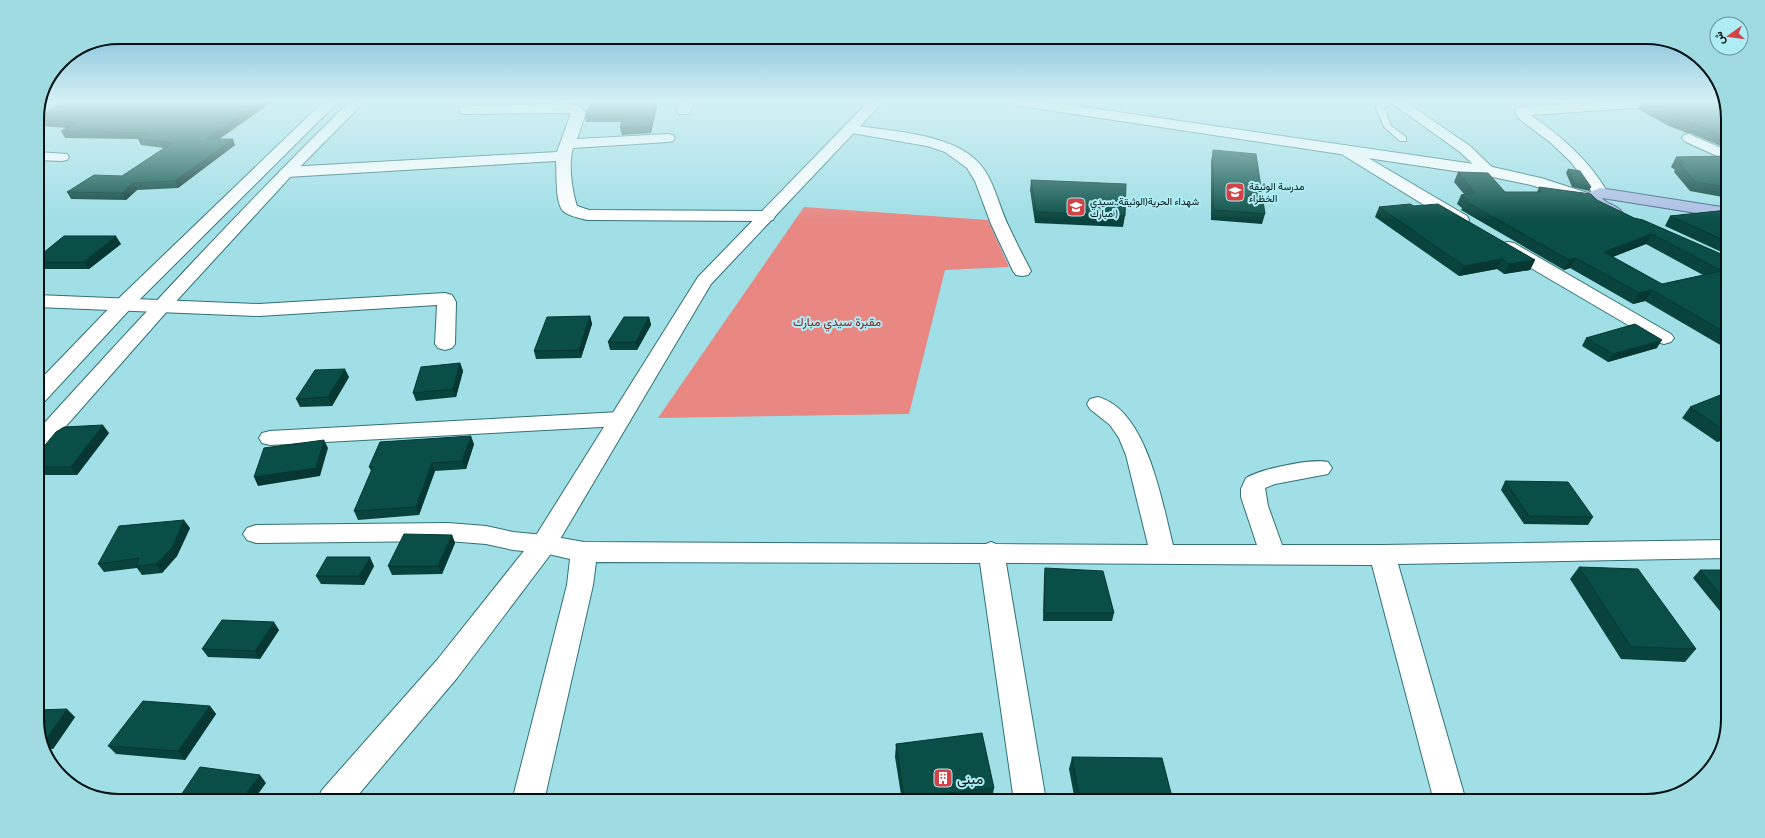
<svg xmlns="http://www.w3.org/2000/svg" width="1765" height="838" viewBox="0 0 1765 838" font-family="Lato,Vazirmatn,sans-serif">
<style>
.green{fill:#e98782}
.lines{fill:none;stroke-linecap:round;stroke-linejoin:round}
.service-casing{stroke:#327177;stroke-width:2}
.minor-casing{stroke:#327177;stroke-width:2}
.tertiary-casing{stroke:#327177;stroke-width:2}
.secondary-casing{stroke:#327177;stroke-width:2}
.primary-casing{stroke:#4e678e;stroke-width:2}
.service{fill:#fff;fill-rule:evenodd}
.minor{fill:#fff;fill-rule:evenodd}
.tertiary{fill:#fff;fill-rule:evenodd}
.secondary{fill:#fff;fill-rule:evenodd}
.primary{fill:#aebfe3;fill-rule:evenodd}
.wall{fill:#08443d;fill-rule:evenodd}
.shaded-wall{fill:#063732}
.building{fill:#094f47;stroke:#063732;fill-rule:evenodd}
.labels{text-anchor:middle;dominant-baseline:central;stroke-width:4;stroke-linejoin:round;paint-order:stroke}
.far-poi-label{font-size:10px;fill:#001114;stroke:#adedf3;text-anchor:start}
.park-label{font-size:12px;fill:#8c2126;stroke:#adedf3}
.near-poi-label{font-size:14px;fill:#001114;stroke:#adedf3;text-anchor:start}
.rim{fill:none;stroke:#001114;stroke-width:2}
</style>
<rect width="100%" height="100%" fill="#a0dfe6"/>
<!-- green -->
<polygon class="green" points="804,207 988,220 1009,267 945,270 909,414 658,418"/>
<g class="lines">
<!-- service casing -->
<g class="service-casing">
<polygon id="service" points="1382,102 1393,102 1384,108 1391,126 1406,137 1406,141 1400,141 1384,127 1376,108 1377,104"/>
</g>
<!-- minor casing -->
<g class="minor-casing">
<g id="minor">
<polygon points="679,102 693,102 689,114 679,114 677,111"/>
<polygon points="1390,102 1406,102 1470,146 1496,171 1493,174 1488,176 1483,174 1460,152"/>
<path d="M1595,102H1669L1667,105L1662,106L1531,115C1562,137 1589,160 1608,193L1606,196L1600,198L1594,196L1585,181L1571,162L1551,143L1518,118L1515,111L1517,108L1522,107Z"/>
<path d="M571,104L581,107L586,113L577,139L668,134L673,135L675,138L673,141L668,142L573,148C568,163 572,191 577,206L589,210L767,211L773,212L775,216L773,220L767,221L587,220C580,218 568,216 563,211C555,202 557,173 556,161L287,177L282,175L279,172L282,169L287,167L557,152L571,113L466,114L461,113L459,110L461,107L466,106Z"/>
<path d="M851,125C889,131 950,133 978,162C994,179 998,204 1008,225C1015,240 1023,256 1031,271L1028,275L1022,276L1016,275L1013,271L991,224L975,181L967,168L945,152L927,146L846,132L844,129L846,126Z"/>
<polygon points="1689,134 1728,151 1728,161 1684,141 1682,138 1684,135"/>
<polygon points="1343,145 1348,146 1467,216 1469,220 1467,224 1461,225 1455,224 1338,152 1336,149 1338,146"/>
<polygon points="37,152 67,154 69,157 67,160 62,161 37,160"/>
<polygon points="1508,242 1514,243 1671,334 1674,338 1671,342 1664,344 1657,342 1502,251 1499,247 1502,243"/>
<polygon points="445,293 452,295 456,302 455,344 452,348 445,350 438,348 435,344 437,305 259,316 37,307 37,295 259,304"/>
<path d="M1098,397C1147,410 1162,502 1173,545H1257L1241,497V489L1246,478C1260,469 1312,458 1328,462L1332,468L1328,474L1275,484L1265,488L1268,506L1282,545H1382L1728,540V558L1398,564L1466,801H1434L1372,565L1006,563L1046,801H1014L980,563L596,562L593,585L544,801H512L567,585L570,559L544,553L513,550L486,544L448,541L256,543L247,540L243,534L247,528L256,525L448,523L486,526L513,532L544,535L584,542L986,544L991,542L996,544L1148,545L1126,455L1119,438L1110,425L1090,409L1087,404L1090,399Z"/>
<polygon points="620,412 628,414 631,419 628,424 620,426 270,445 262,443 259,438 262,433 270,431"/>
</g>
</g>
<!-- tertiary casing -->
<g class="tertiary-casing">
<g id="tertiary">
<polygon points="868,102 883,102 711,284 553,551 457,678 353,801 317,801 322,790 437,660 535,537 698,277"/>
<polygon points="1013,102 1049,102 1488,166 1541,178 1597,196 1599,199 1597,202 1591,204 1531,185 1488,176 1020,106 1015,105"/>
</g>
</g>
<!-- secondary casing -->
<g class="secondary-casing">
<g id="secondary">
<polygon points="323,102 338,102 131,308 45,401 37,403 37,383 117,300"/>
<path d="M349,102H364L292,175L169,309L45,450L37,452V431C139,319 241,208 349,102Z"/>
</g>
</g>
<!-- primary casing -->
<g class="primary-casing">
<path id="primary" d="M1600,188L1728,208V218L1602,198C1606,204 1617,205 1622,212L1620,215C1608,219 1590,209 1583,199L1590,192Z"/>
</g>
<!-- service -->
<use href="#service" class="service"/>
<!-- minor -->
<use href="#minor" class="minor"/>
<!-- tertiary -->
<use href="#tertiary" class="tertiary"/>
<!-- secondary -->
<use href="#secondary" class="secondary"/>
<!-- primary -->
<use href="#primary" class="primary"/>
</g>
<!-- wall -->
<g class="wall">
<polygon points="62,102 272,102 219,139 235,145 178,188 137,190 126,200 71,199 67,192 122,176 164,148 141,145 138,139 65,138 61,131 67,128 40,126 37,121 37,119"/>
<polygon points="658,102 651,133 622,135 620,128 622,122 586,122 585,115"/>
<polygon points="1641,102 1724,102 1728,114 1728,149 1690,133 1687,133 1669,126 1638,109"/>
<polygon points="1213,150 1265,214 1262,224 1211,220 1211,161"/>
<polygon points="1728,156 1728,198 1690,191 1674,172 1675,170 1671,167 1676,157"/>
<polygon points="1568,169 1591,187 1589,191 1572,187 1566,173"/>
<path d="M1458,172L1505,192H1537L1539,187L1597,200L1634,218L1728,257V344L1722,346L1645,301L1633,304L1570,268L1564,270L1461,210L1462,208L1457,204L1461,195L1464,194L1454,182ZM1646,244L1703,275L1662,284L1613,257Z"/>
<polygon points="1031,180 1125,216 1123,227 1035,223 1030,190"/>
<polygon points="1414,206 1535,260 1530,270 1504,274 1497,269 1459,276 1375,217 1379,207"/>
<polygon points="1728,210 1728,255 1665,226 1670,216"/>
<polygon points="121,244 89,269 38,269 37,268 37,258"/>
<polygon points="590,316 592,324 581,358 536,359 534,351"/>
<polygon points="649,317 651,325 637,350 610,350 608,342"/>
<polygon points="1586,338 1657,348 1608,362 1582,346"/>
<polygon points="460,363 463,371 456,397 416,401 413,393"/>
<polygon points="349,377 332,406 300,407 296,399"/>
<polygon points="1728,392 1728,438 1717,442 1682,418 1690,407"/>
<polygon points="109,433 77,475 40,475 37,472 37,459"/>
<polygon points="474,444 466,469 435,471 419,515 358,520 354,511 371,471 369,467"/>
<polygon points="1505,481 1593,517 1588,525 1524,524 1501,490"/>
<polygon points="190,528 177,556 162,573 142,575 137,568 104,572 98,564"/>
<polygon points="452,535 455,543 442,574 392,575 388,566"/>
<polygon points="374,566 364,585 321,584 316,576"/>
<polygon points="1579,567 1696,649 1685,662 1621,659 1570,579"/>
<polygon points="1045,568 1114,613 1112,621 1043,621 1044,577"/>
<polygon points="1700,570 1728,570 1728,621 1693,578"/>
<polygon points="279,630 260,659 208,657 202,649"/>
<polygon points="210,706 216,714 185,760 116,754 108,746"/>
<polygon points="75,717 53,749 46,749 37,725"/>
<polygon points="896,744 994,788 992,800 981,801 902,801 895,757"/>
<polygon points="1072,757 1173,801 1075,801 1069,769"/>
</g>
<!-- shaded-wall -->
<g class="shaded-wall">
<polygon points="260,102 272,102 209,146 206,139"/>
<polygon points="655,102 658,102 651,133 650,127"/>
<polygon points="1692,124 1695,124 1690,133 1687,133"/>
<polygon points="233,139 235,145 178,188 175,181"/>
<polygon points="133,183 137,190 126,200 122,193"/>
<polygon points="1652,234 1646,244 1599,262 1604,252"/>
<polygon points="116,236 121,244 89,269 84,262"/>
<polygon points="1576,258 1570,268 1564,270 1569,260"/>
<polygon points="1502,259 1497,269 1459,276 1464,266"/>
<polygon points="1535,260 1530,270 1504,274 1509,264"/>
<polygon points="1652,290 1645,301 1633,304 1639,293"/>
<polygon points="590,316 592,324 581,358 579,350"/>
<polygon points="649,317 651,325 637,350 636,342"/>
<polygon points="1728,337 1728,344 1722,346"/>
<polygon points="1662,340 1657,348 1608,362 1613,354"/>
<polygon points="460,363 463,371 456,397 453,389"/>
<polygon points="345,369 349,377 332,406 328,397"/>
<polygon points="103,425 109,433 77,475 71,467"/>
<polygon points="1728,430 1728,438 1717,442 1725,431"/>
<polygon points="471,436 474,444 466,469 462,461"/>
<polygon points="324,440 328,448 320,476 258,486 254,477"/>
<polygon points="432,463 435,471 419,515 416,507"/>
<polygon points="184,520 190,528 177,556 162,573 156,564"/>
<polygon points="452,535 455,543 442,574 438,566"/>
<polygon points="370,557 374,566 364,585 359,576"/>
<polygon points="37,600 39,603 37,606"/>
<polygon points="274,622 279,630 260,659 255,651"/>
<polygon points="210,706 216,714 185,760 178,751"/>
<polygon points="67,709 75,717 53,749 45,741"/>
<polygon points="260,775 266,783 253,801 240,801"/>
</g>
<!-- building -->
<g class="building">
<polygon points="62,102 260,102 206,139 233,139 175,181 133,183 122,193 67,192 94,175 122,176 172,143 138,139 149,133 61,131 76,123 37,119"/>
<polygon points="592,102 655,102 650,127 620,128 624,115 585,115"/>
<polygon points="1646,102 1724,102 1728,114 1728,138 1695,124 1692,124 1673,117"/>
<polygon points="1213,150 1256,154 1265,214 1214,210"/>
<polygon points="1728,156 1728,187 1695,182 1679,163 1684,163 1676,157"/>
<polygon points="1568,169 1580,171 1591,187 1574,183"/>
<path d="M1458,172L1488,173L1505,192H1542L1539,187L1591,194L1597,200L1634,218L1643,220L1728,257V334L1652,290L1639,293L1576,258L1569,260L1465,201L1469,200L1461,195L1475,193ZM1652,234L1722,271L1662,284L1604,252Z"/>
<polygon points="1031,180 1126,184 1125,216 1036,212"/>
<polygon points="1410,204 1414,206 1438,204 1535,260 1509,264 1502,259 1464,266 1379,207"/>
<polygon points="1728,210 1728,242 1670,216"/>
<polygon points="64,236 116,236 84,262 37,262 37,258"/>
<polygon points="590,316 579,350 534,351 547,317"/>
<polygon points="624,317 649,317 636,342 608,342"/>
<polygon points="1635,324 1662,340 1613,354 1586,338"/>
<polygon points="460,363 453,389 413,393 421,367"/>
<polygon points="345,369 328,397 296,399 315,370"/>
<polygon points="1728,392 1728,430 1725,431 1690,407"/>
<polygon points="103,425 71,467 37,467 37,459 41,450 56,432 64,427"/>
<polygon points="471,436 462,461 432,463 416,507 354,511 373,467 369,467 380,442"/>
<polygon points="324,440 316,468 254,477 264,448"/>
<polygon points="1505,481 1568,482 1593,517 1529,516"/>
<polygon points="184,520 172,548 156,564 136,566 139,558 98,564 119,526"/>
<polygon points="404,534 452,535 438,566 388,566"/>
<polygon points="327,557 370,557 359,576 316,576"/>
<polygon points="1579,567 1638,569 1696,649 1631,647"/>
<polygon points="1045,568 1103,571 1114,613 1044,613"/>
<polygon points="1700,570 1728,570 1728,604"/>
<polygon points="222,620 274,622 255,651 202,649"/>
<polygon points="143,701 210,706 178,751 108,746"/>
<polygon points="67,709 45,741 43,741 37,725 37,710"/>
<polygon points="982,733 994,788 904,798 896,744"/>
<polygon points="1072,757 1162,758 1173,801 1080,801"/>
<polygon points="200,767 260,775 240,801 177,801"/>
</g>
<!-- sky -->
<linearGradient id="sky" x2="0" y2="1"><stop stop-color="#68afd1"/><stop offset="0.46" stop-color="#d4f1f4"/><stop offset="1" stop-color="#d4f1f4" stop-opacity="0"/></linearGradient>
<rect width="1765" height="220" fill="url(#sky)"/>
<!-- icons -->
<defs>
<g id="school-square" transform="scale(1)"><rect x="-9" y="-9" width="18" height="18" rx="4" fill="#d34346" stroke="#adedf3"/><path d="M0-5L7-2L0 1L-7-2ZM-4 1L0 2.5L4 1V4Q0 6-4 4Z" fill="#fff"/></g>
<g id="building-square" transform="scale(1)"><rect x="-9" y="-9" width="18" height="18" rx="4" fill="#d34346" stroke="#adedf3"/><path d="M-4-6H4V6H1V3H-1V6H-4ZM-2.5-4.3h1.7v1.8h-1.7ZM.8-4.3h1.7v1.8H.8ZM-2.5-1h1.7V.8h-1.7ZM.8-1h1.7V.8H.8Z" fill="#fff"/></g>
</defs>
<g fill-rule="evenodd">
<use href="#school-square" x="1235" y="192"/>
<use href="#school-square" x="1076" y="207"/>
<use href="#building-square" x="943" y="778"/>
</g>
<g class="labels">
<!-- far-poi labels -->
<g class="far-poi-label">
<text x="1249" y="186">مدرسة الوثيقة<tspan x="1249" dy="12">الخظراء</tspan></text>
<text x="1090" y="201">شهداء الحرية(الوثيقة..سيدي<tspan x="1090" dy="12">امبارك)</tspan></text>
</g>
<!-- park labels -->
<g class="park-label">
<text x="837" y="321">مقبرة سيدي مبارك</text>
</g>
<!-- near-poi labels -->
<g class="near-poi-label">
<text x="957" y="778">مبنى</text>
</g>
</g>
<!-- crop -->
<path d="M0 0H1765V838H0ZM119 44H1646A75 75 0 0 1 1721 119V719A75 75 0 0 1 1646 794H119A75 75 0 0 1 44 719V119A75 75 0 0 1 119 44Z" fill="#9fdbe1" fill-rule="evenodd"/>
<path class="rim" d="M119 44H1646A75 75 0 0 1 1721 119V719A75 75 0 0 1 1646 794H119A75 75 0 0 1 44 719V119A75 75 0 0 1 119 44Z"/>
<!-- north arrow -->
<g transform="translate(1729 36) rotate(256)"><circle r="19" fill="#adedf3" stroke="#68959a"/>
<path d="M0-3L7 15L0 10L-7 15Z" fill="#d34346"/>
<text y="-6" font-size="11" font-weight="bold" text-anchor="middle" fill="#001114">ش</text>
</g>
</svg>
